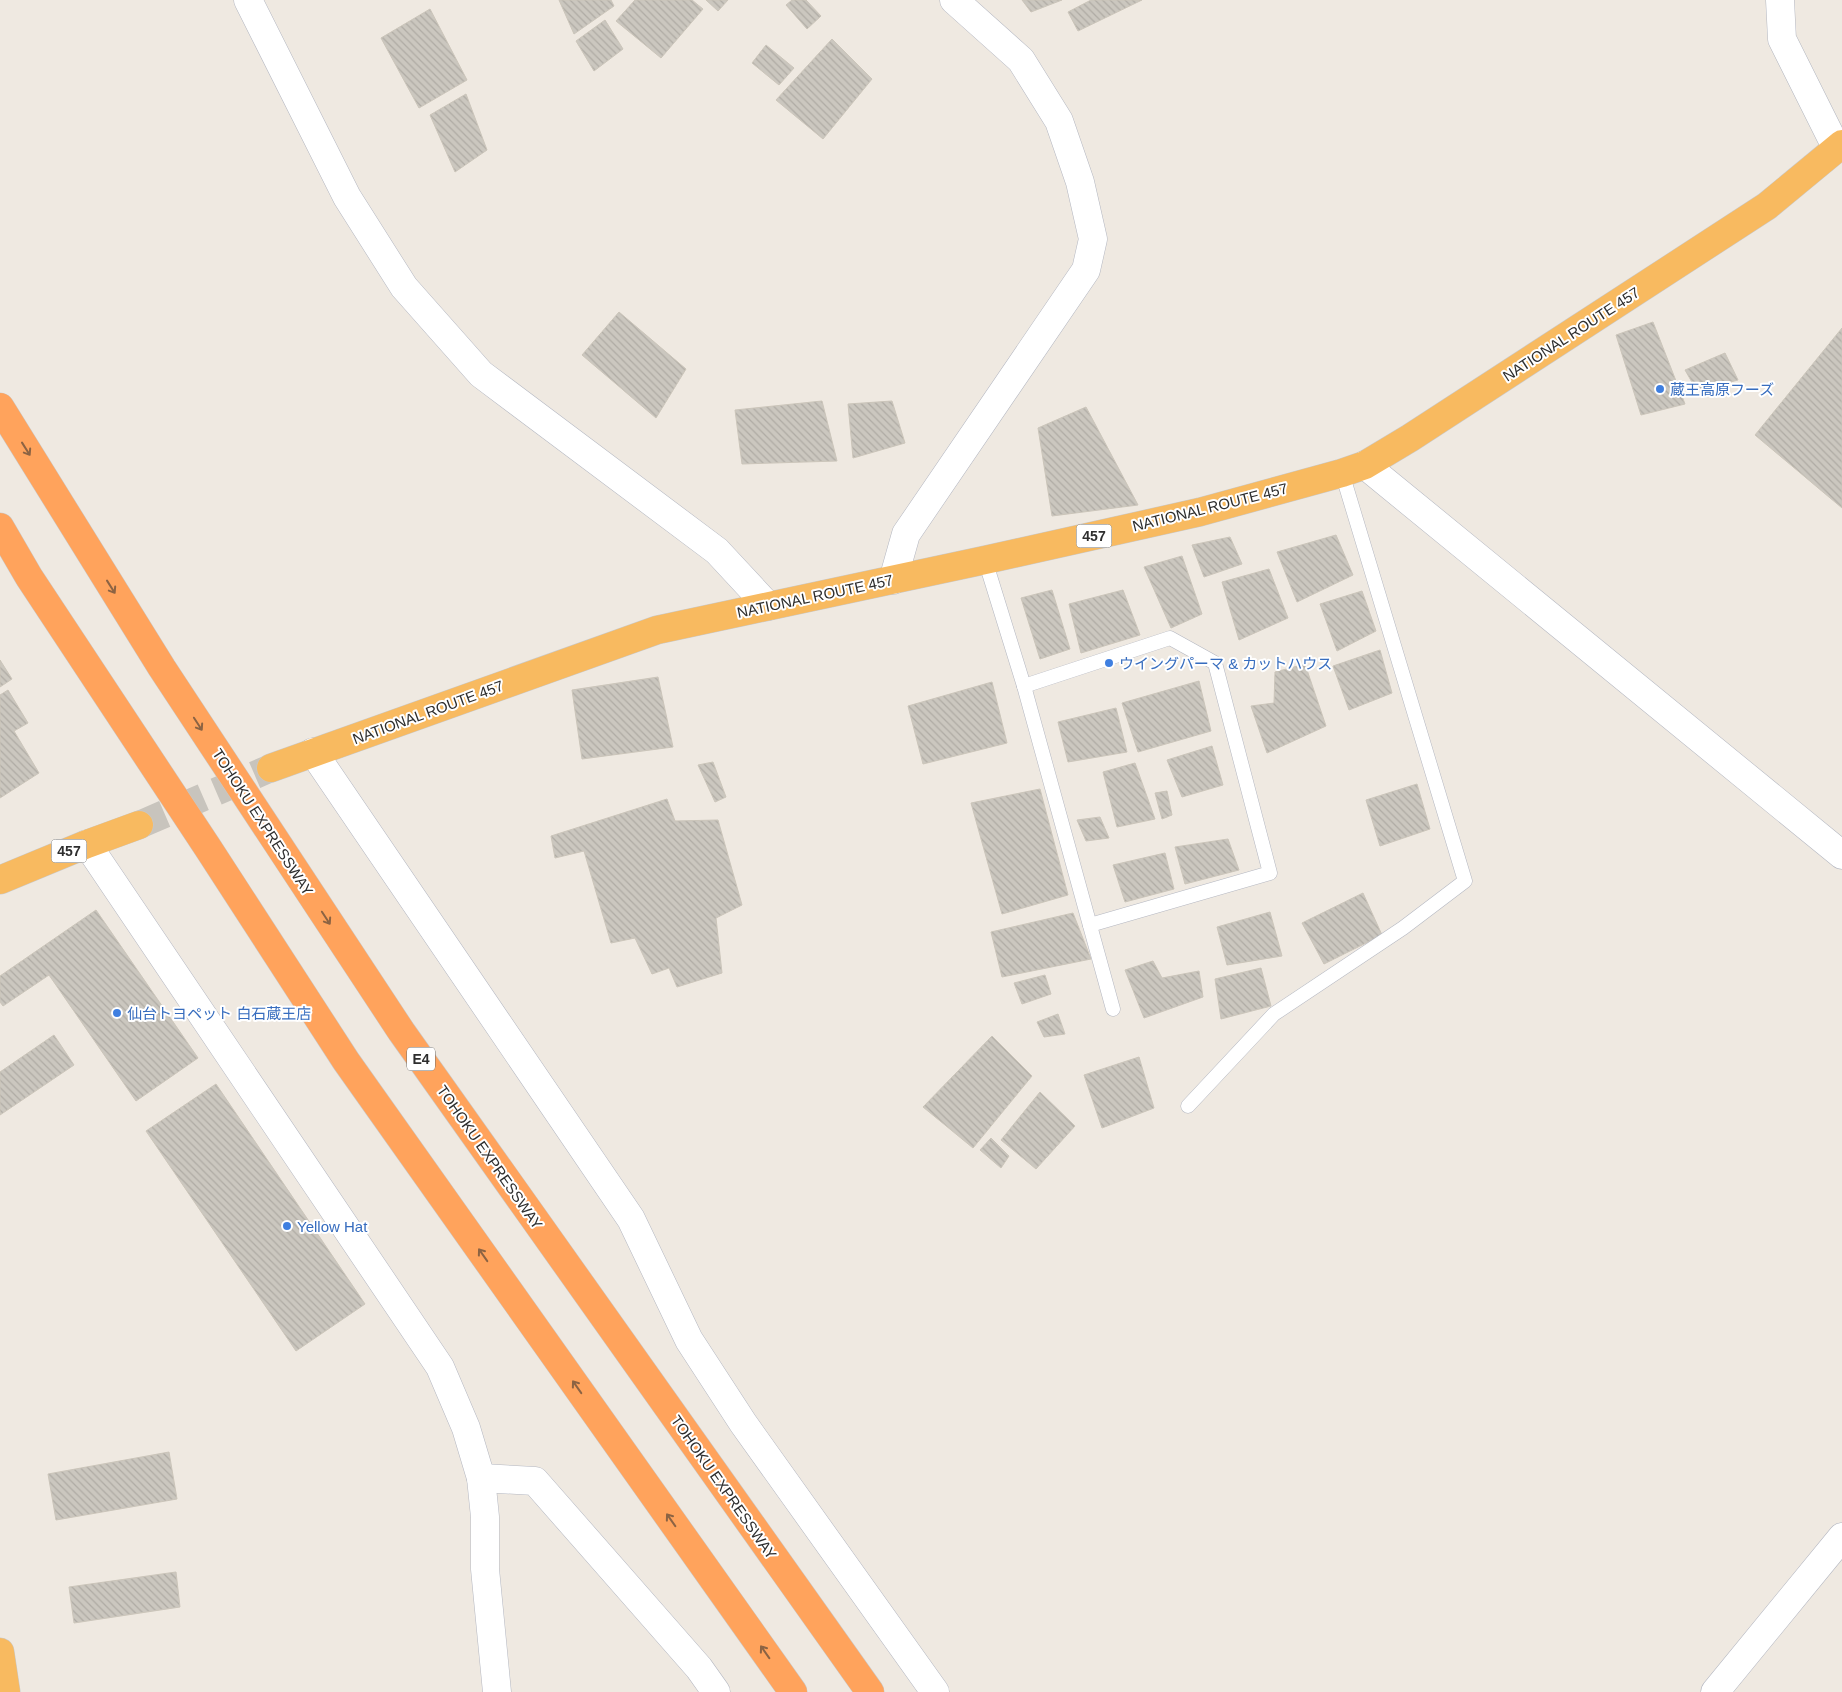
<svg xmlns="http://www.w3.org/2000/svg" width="1842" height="1692" viewBox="0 0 1842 1692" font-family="Helvetica,'Noto Sans JP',sans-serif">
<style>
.building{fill:url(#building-back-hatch);stroke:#cbc5ba}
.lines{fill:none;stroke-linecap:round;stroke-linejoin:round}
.trunk-tunnel{stroke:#c8c4bd;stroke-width:28;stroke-dasharray:28 14;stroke-linecap:butt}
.service-casing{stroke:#b4b7c1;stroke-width:15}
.minor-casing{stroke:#b4b7c1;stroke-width:29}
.trunk-casing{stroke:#c9c9c9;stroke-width:29}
.motorway-casing{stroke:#c9c9c9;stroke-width:29}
.service{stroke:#fff;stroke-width:14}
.minor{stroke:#fff;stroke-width:28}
.trunk{stroke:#f8ba60;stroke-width:28}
.motorway{stroke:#ffa35c;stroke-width:28}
.oneway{stroke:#8c6343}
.shop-dot{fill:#3f7fe0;stroke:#fff;stroke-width:2}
.labels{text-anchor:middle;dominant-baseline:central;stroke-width:4;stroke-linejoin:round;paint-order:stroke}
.shield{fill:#fff;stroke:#6d6d6d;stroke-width:1}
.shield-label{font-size:14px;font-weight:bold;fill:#2e2e2e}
.street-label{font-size:15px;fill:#2e2e2e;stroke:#fff}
.shop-label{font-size:15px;fill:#366cbe;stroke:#fff;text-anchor:start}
</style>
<defs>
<pattern id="building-back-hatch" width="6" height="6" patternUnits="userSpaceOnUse" patternTransform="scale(1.25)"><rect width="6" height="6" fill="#cbc7bf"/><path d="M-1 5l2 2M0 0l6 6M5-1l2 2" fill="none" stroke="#afaba4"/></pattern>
</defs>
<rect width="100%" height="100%" fill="#efe9e1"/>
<!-- building -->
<g class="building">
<polygon points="559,0 611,0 614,6 574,34"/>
<polygon points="635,0 692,0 703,9 661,58 616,21"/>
<polygon points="706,0 728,0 718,11"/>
<polygon points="792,0 806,0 821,16 807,29 786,5"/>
<polygon points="1022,0 1062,0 1031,12"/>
<polygon points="1091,0 1142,0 1078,31 1068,12"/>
<polygon points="430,9 467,80 419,108 381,38"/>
<polygon points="605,20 623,49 594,71 576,41"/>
<polygon points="832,39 872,79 823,139 776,100"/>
<polygon points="766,45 794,68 779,85 752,63"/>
<polygon points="466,94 487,150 455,172 430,115"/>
<polygon points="619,312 686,369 656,418 582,355"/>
<polygon points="1653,322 1685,404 1641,415 1616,335"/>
<polygon points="1842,328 1842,508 1755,435"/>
<polygon points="1725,353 1738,380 1697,391 1685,370"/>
<polygon points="822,401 837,461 742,464 735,410"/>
<polygon points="892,401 905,443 853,458 848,404"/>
<polygon points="1086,407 1138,505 1052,516 1038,428"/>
<polygon points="1336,535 1353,575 1297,602 1277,552"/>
<polygon points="1230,537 1242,564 1204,577 1192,545"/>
<polygon points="1182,556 1202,614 1171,628 1144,567"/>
<polygon points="1269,569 1288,618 1239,640 1222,582"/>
<polygon points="1052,590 1070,649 1040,659 1021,598"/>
<polygon points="1123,590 1140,635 1081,653 1069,604"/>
<polygon points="1362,591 1376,631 1337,651 1320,604"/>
<polygon points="1380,650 1392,693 1349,710 1333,666"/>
<polygon points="0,660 12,679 0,687"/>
<polygon points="1305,664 1326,726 1267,753 1251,706 1274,703 1275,672"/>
<polygon points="658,677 673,747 582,759 572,690"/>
<polygon points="1199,681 1211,731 1138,752 1122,703"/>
<polygon points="992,682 1007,743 923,764 908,706"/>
<polygon points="8,690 28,723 14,731 39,773 0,798 0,695"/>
<polygon points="1116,708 1127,752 1068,762 1058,722"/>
<polygon points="1212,746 1223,785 1182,797 1167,760"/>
<polygon points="713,762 726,797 715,802 698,765"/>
<polygon points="1135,763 1155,819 1117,827 1103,772"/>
<polygon points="1417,784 1430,829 1380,846 1366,800"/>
<polygon points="1040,789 1068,895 1002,914 971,803"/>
<polygon points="1167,791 1172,815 1162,819 1155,793"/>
<polygon points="667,799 675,821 718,820 742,905 716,918 722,973 677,987 669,968 652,974 635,938 611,943 584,851 555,858 551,836"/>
<polygon points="1100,817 1109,838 1086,841 1077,820"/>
<polygon points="1228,839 1239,870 1185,884 1175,847"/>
<polygon points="1165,853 1174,889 1125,902 1113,865"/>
<polygon points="1363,893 1382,935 1324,964 1302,923"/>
<polygon points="96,910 198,1058 136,1101 49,975 3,1006 0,1002 0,976"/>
<polygon points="1270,912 1282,956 1227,965 1217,927"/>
<polygon points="1073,913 1091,959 1002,977 991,932"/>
<polygon points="1153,961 1162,978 1199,971 1203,997 1144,1018 1125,970"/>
<polygon points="1261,968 1271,1006 1221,1019 1215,979"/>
<polygon points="1045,975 1051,994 1022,1004 1014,983"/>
<polygon points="1058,1014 1065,1034 1044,1037 1037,1022"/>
<polygon points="54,1035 74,1065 0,1115 0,1072"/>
<polygon points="992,1036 1032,1076 973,1148 923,1107"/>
<polygon points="1139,1057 1154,1108 1102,1128 1084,1075"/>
<polygon points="216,1084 365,1304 296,1351 146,1131"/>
<polygon points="1040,1092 1075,1126 1036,1169 1001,1140"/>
<polygon points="991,1138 1009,1156 1001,1168 980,1150"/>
<polygon points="169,1452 177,1499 56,1520 48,1474"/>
<polygon points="176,1572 180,1607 74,1623 69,1587"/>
</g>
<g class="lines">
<!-- trunk-tunnel -->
<polyline class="trunk-tunnel" points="139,825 271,768"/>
<!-- service casing -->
<g class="service-casing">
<g id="service">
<polyline points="985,560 1024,686 1113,1009"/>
<polyline points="1024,686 1170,638 1215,663 1270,873 1090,925"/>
<polyline points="1188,1106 1274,1014 1403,928 1465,881 1342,473"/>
</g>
</g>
<!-- minor casing -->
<g class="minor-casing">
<g id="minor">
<polyline points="248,0 347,197 404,287 481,374 717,551 768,606"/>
<polyline points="1780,0 1782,39 1837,149"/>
<polyline points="1365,465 1842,855"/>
<polyline points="893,580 906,534 1086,270 1093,239 1080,182 1059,121 1021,60 954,0"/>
<polyline points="313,752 631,1219 689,1340 743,1423 935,1692"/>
<polyline points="87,844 440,1367 466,1428 481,1478 485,1517 485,1569 497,1692"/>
<polyline points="481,1478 535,1481 699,1668 716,1692"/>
<polyline points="1715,1692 1842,1537"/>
</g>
</g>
<!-- trunk casing -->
<g class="trunk-casing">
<g id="trunk">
<polyline points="271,768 657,630 985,560 1200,512 1342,473 1365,465 1410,438 1767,206 1842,144"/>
<polyline points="0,880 87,844 139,825"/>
<polyline points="0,1652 6,1692"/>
</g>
</g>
<!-- motorway casing -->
<g class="motorway-casing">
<g id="motorway">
<polyline points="0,407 162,668 401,1031 870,1692"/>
<polyline points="0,527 29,577 208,848 346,1061 793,1692"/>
</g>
</g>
<!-- service -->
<use href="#service" class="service"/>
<!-- minor -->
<use href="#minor" class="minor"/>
<!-- trunk -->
<use href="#trunk" class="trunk"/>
<!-- motorway -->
<use href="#motorway" class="motorway"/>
</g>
<!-- one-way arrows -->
<defs><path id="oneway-shaft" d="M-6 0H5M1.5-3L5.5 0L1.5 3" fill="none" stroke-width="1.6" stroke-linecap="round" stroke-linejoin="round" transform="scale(1.25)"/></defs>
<g class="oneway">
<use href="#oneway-shaft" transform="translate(26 449) rotate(58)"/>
<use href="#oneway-shaft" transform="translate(111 587) rotate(58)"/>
<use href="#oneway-shaft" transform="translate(198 724) rotate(57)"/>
<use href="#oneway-shaft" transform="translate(326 918) rotate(57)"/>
<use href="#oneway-shaft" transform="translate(483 1255) rotate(-125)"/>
<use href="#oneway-shaft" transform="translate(577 1387) rotate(-125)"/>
<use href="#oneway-shaft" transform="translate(671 1520) rotate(-125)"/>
<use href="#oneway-shaft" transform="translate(765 1652) rotate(-125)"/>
</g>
<!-- markers -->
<g class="shop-dot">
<circle cx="1660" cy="389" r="5"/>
<circle cx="1109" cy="663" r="5"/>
<circle cx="117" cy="1013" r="5"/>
<circle cx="287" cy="1226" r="5"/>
</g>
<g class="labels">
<!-- shield labels -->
<g class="shield">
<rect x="1076.5" y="524.5" width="35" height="23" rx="4"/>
<rect x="51.5" y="839.5" width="35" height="23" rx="4"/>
<rect x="407" y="1047.5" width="28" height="23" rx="4"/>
</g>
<g class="shield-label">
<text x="1094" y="536">457</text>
<text x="69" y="851">457</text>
<text x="421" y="1059">E4</text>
</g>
<!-- street labels -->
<g class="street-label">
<text transform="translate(1571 334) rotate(-33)">NATIONAL ROUTE 457</text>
<text transform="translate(1210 507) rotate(-14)">NATIONAL ROUTE 457</text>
<text transform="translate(815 596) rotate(-12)">NATIONAL ROUTE 457</text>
<text transform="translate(428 712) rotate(-20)">NATIONAL ROUTE 457</text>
<text transform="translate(263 822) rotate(57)">TOHOKU EXPRESSWAY</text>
<text transform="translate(490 1157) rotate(55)">TOHOKU EXPRESSWAY</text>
<text transform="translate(724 1487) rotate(55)">TOHOKU EXPRESSWAY</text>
</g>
<!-- shop labels -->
<g class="shop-label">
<text x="1670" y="389">蔵王高原フーズ</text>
<text x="1119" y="663">ウイングパーマ &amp; カットハウス</text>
<text x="127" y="1013">仙台トヨペット 白石蔵王店</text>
<text x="297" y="1226">Yellow Hat</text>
</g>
</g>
</svg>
